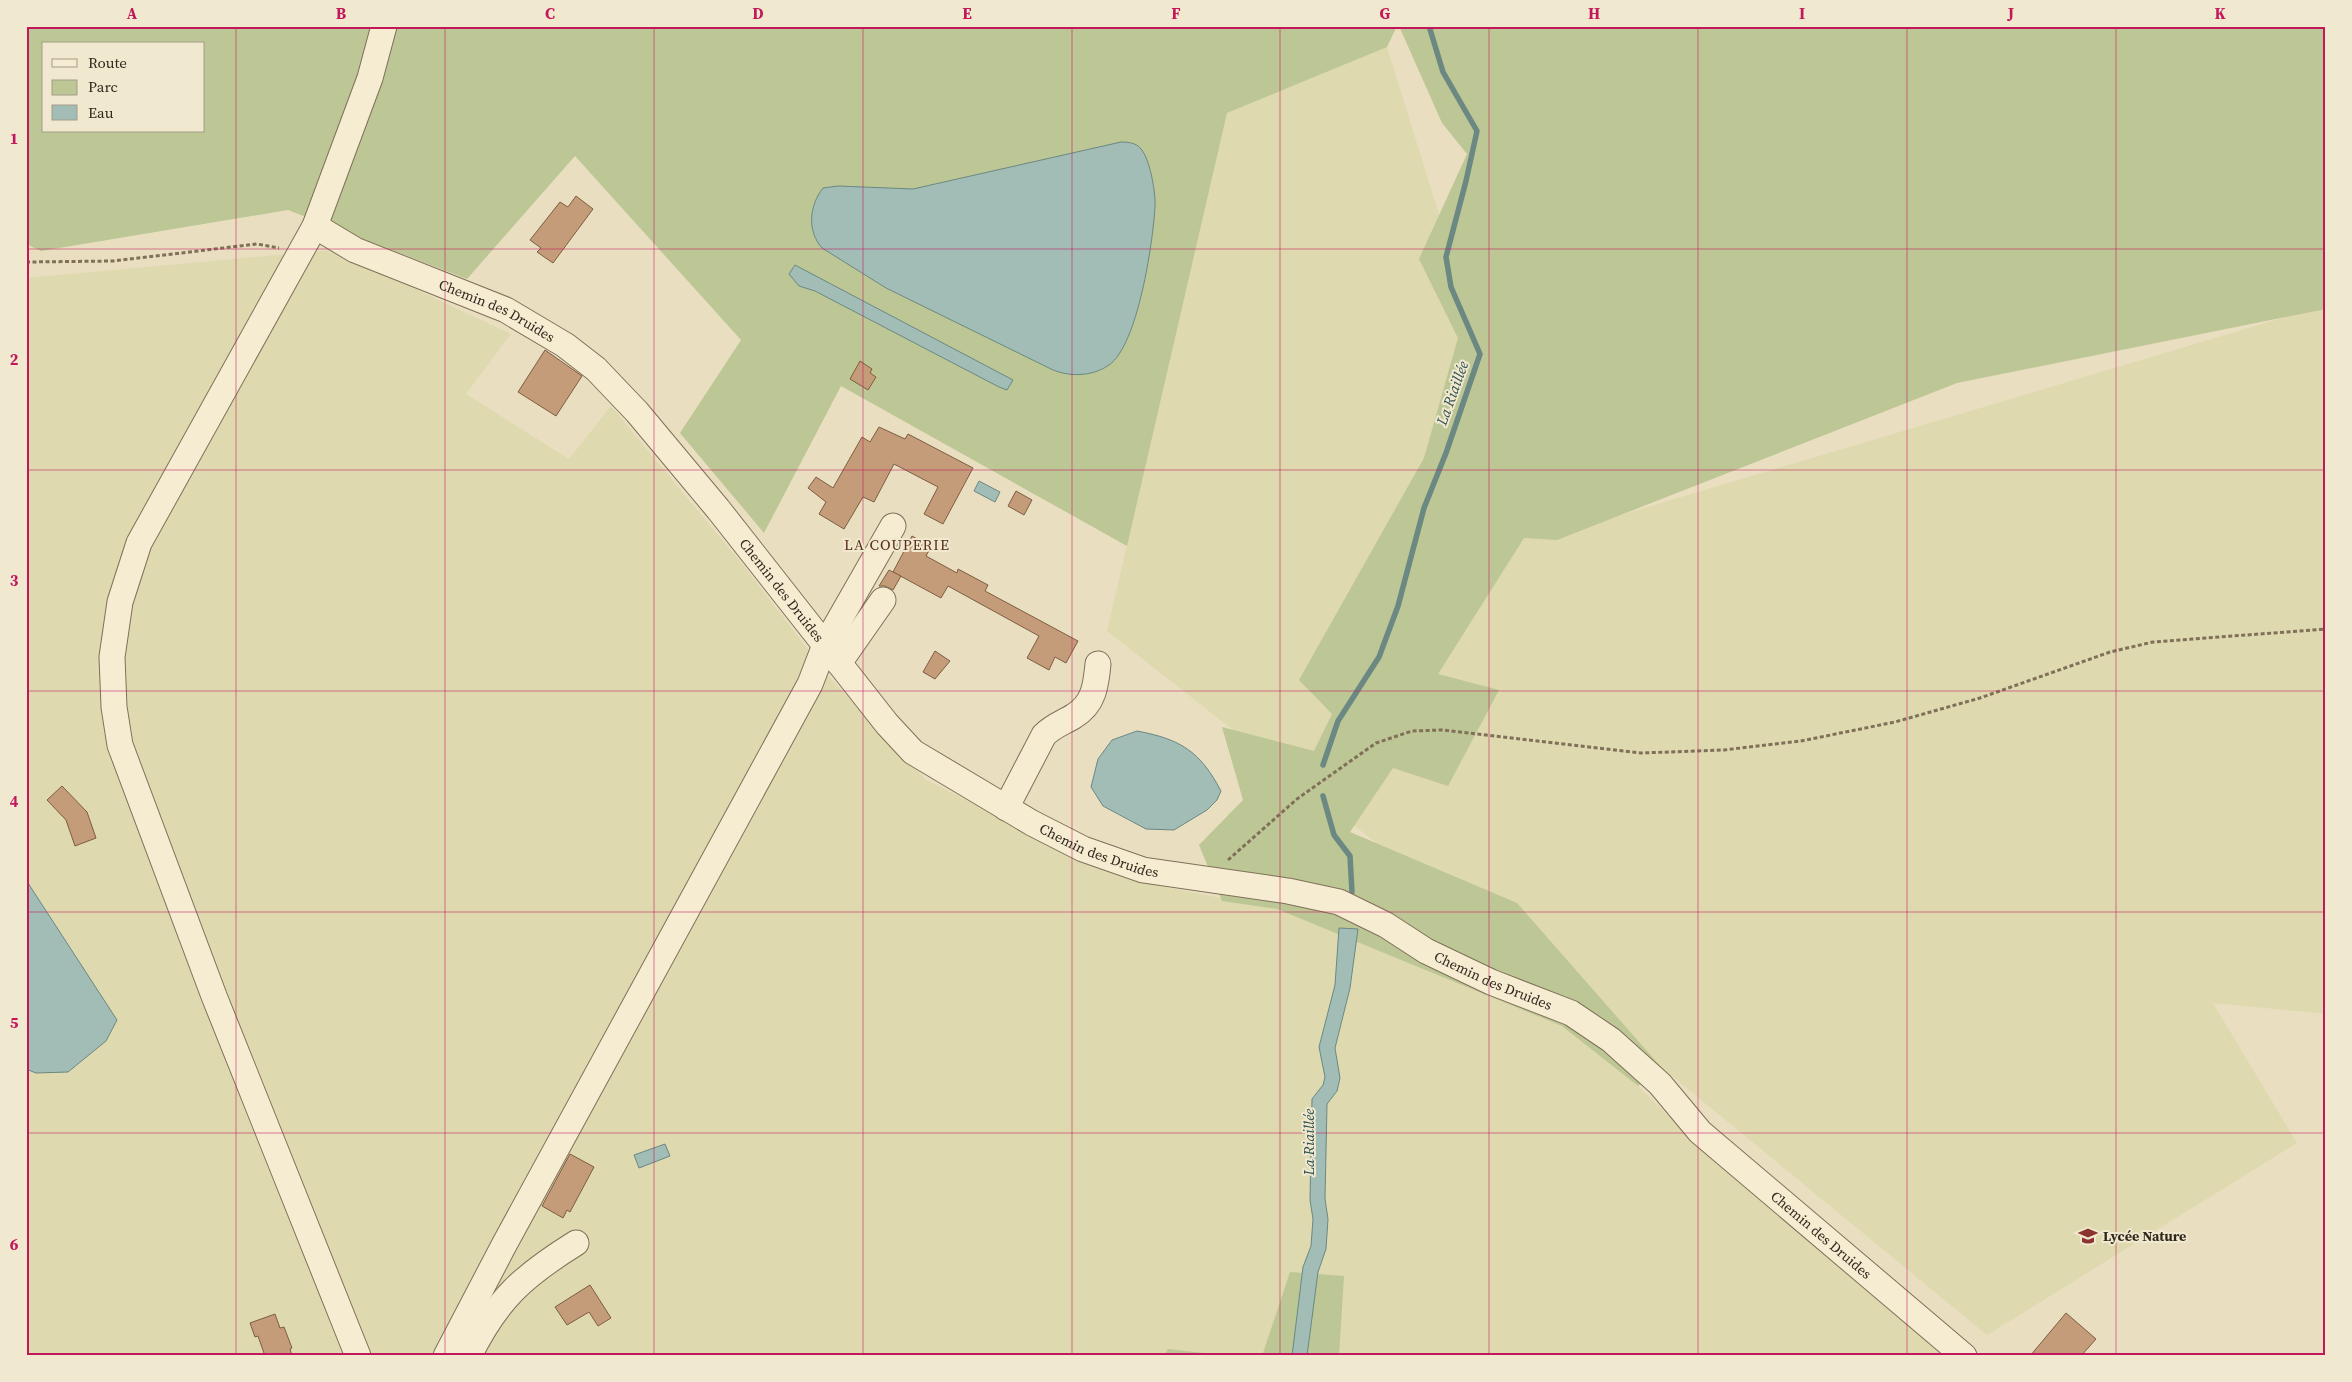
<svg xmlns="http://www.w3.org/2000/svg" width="2352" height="1382" viewBox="0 0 2352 1382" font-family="'Source Serif 4',serif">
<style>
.farmland{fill:#ded9ae}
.green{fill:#bdc695;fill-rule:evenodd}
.water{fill:#a2bcb6;stroke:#6b8883}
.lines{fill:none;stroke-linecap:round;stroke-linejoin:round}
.stream{stroke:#6b8883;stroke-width:5.5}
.building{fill:#c49c79;stroke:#7d5d41}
.minor-casing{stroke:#807059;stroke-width:27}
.path{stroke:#807059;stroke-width:3;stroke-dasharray:4 2.5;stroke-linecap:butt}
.minor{stroke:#f5ecd2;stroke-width:25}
.grid{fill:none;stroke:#c2185b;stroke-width:1;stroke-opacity:0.55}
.labels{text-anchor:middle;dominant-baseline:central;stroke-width:4;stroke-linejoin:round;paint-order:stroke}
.street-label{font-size:14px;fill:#31281d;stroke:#f1e9cf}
.poi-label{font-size:14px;font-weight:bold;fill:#31281d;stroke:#f1e9cf;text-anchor:start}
.water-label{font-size:15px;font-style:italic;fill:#2d5050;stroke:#f1e9cf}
.neighbourhood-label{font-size:15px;letter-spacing:1px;fill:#5a2f20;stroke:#f1e9cf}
.neatline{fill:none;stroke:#c2185b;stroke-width:2}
.grid-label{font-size:16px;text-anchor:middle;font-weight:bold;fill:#c2185b}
</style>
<rect width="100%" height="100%" fill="#e9dfc0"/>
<!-- farmland -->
<g class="farmland">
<polygon points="1387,47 1540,539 2326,305 2326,1014 2213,1003 2297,1143 1987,1335 1661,1067 1107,631 1227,113"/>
<polygon points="332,250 511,334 466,394 569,459 611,406 743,565 830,678 926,780 1129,880 1277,909 1563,1026 1638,1086 1688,1135 1950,1356 26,1356 26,278"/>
</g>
<!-- green -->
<g class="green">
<path d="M26,26H1397L1387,47L1227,113L1127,546L841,386L764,533L680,433L741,340L575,156L467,279L288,210L41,251L26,244ZM44,44H204V131H44Z"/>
<polygon points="1399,26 2326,26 2326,309 1957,383 1557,540 1524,538 1438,674 1499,690 1448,786 1393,768 1350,832 1517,903 1661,1067 1638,1086 1562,1026 1277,909 1222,901 1199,845 1243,800 1222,727 1314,751 1332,714 1299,680 1424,458 1458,338 1419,259 1467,154 1442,123"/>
<polygon points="1290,1272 1344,1276 1339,1356 1262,1356"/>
<polygon points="1168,1349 1230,1356 1164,1356"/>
</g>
<!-- water -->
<g class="water">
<path d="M1121,142C1128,142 1137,143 1141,149C1150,159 1156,194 1155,207C1153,242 1138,345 1109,365C1092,377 1068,377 1051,369L886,288L822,248C807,231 809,206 823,188L838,186L913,189Z"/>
<polygon points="795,265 1013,380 1007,390 999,387 815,291 799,286 789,274"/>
<polygon points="979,481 1000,492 995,502 974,491"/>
<path d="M1137,731C1180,739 1200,751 1221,791L1217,800L1207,810L1174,830L1146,829L1103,806L1091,787L1098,759L1112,740Z"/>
<polygon points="26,880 117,1020 106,1041 68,1072 36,1073 26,1069"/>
<polygon points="1339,928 1358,929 1350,988 1335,1048 1340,1078 1337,1091 1327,1104 1325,1199 1328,1219 1326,1249 1318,1272 1307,1356 1292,1356 1303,1267 1311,1246 1313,1219 1310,1200 1312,1099 1323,1085 1325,1077 1319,1047 1335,985"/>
<polygon points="665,1144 670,1156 639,1168 634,1155"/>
</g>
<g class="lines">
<!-- stream -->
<g class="stream">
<polyline points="1323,765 1338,721 1379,657 1398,606 1424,508 1446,453 1480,354 1451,287 1446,257 1466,181 1477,131 1443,72 1429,26"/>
<polyline points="1323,796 1334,835 1350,856 1352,892"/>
</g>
</g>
<!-- building -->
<g class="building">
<polygon points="576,196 593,209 553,263 537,252 541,248 530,240 560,202 568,207"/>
<polygon points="545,350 582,376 556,416 518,392"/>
<polygon points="860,361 872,369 870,373 876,377 868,390 850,379"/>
<polygon points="879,427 905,439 908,434 973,468 943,524 924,514 938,487 894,464 874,502 863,497 844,529 819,514 826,502 808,488 816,477 833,488 862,437 870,442"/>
<polygon points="1016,491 1032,500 1024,515 1008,506"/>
<polygon points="912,536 931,547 926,556 957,573 958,569 988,585 985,591 1078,641 1066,663 1055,657 1049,670 1027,658 1039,636 948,586 941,598 893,572"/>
<polygon points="889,570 901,576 893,590 885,586 879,586"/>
<polygon points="935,651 950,661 935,679 923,672"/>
<polygon points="62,786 87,812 96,838 75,846 66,820 47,800"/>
<polygon points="570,1154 594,1167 570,1212 567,1210 563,1218 542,1206"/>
<polygon points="590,1285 611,1318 598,1326 589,1312 567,1325 555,1307"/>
<polygon points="2066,1313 2096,1339 2081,1356 2030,1356"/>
<polygon points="275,1314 280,1328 284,1327 292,1348 290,1349 292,1356 265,1356 258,1336 255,1337 250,1323"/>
</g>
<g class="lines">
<!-- minor casing -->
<g class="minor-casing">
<g id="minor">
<path id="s1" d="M315,226L355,250L506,310L565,345L596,369L637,412L718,509L887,724L913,752L1032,823L1083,849L1143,870L1288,891L1339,902L1386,925L1426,951L1491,982L1571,1013L1611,1040L1660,1084L1700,1132L1964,1356"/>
<polyline points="839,663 883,600"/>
<path d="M1006,808L1044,735C1054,725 1063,723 1074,716C1094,704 1096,685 1098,664"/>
<polyline points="358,1356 214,996 120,745 114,707 112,657 120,602 139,543 315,226 370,78 384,26"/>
<polyline points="446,1356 504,1245 810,684 825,645 893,526"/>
<path d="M469,1356C497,1299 523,1276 576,1243"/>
</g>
</g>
<!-- path -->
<g class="path">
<polyline points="26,262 113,261 257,244 279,248"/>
<polyline points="1228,860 1297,799 1376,743 1412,731 1442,730 1641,753 1724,750 1801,741 1895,722 1980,698 2110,652 2153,642 2326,629"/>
</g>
<!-- minor -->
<use href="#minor" class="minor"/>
</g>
<!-- grid -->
<path class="grid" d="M236,26V1356M445,26V1356M654,26V1356M863,26V1356M1072,26V1356M1280,26V1356M1489,26V1356M1698,26V1356M1907,26V1356M2116,26V1356M26,249H2326M26,470H2326M26,691H2326M26,912H2326M26,1133H2326"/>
<!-- icons -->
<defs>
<g id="school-bare" transform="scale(1.5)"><path d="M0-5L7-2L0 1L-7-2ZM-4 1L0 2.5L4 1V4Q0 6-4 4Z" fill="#8a332f" stroke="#f1e9cf" stroke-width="2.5" paint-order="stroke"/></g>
</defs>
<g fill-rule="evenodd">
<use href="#school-bare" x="2088" y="1236"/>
</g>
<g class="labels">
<!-- street labels -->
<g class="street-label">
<text stroke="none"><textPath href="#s1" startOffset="201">Chemin des Druides</textPath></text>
<text stroke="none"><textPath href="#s1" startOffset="606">Chemin des Druides</textPath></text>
<text stroke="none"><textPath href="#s1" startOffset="1026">Chemin des Druides</textPath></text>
<text stroke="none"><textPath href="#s1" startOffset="1446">Chemin des Druides</textPath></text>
<text stroke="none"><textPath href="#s1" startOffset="1866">Chemin des Druides</textPath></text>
</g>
<!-- poi labels -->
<g class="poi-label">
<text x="2103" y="1236">Lycée Nature</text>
</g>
<!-- water labels -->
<g class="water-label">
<text transform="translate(1452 393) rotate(-70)">La Riaillée</text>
<text transform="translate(1308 1142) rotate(-90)">La Riaillée</text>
</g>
<!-- neighbourhood labels -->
<g class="neighbourhood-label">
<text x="897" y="544">LA COUPERIE</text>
</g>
</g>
<!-- border -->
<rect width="2352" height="1382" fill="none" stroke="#f1e9cf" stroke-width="55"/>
<!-- legend -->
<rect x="42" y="42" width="162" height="90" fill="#f1e9cf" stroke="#a49c88"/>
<rect x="52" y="59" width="25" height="8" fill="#f5ecd2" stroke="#a49c88"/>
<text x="88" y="68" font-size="15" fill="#31281d">Route</text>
<rect x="52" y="80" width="25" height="15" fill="#bdc695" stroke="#a49c88"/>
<text x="88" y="92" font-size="15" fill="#31281d">Parc</text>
<rect x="52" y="105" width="25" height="15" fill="#a2bcb6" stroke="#a49c88"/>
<text x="88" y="118" font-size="15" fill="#31281d">Eau</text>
<rect x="28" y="28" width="2296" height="1326" class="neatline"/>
<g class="grid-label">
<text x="132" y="19">A</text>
<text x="341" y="19">B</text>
<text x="550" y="19">C</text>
<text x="758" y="19">D</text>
<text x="967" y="19">E</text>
<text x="1176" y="19">F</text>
<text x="1385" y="19">G</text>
<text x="1594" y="19">H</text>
<text x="1802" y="19">I</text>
<text x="2011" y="19">J</text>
<text x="2220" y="19">K</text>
<text x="14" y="144">1</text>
<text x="14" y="365">2</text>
<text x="14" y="586">3</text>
<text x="14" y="807">4</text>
<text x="14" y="1028">5</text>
<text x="14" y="1250">6</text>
</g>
</svg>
